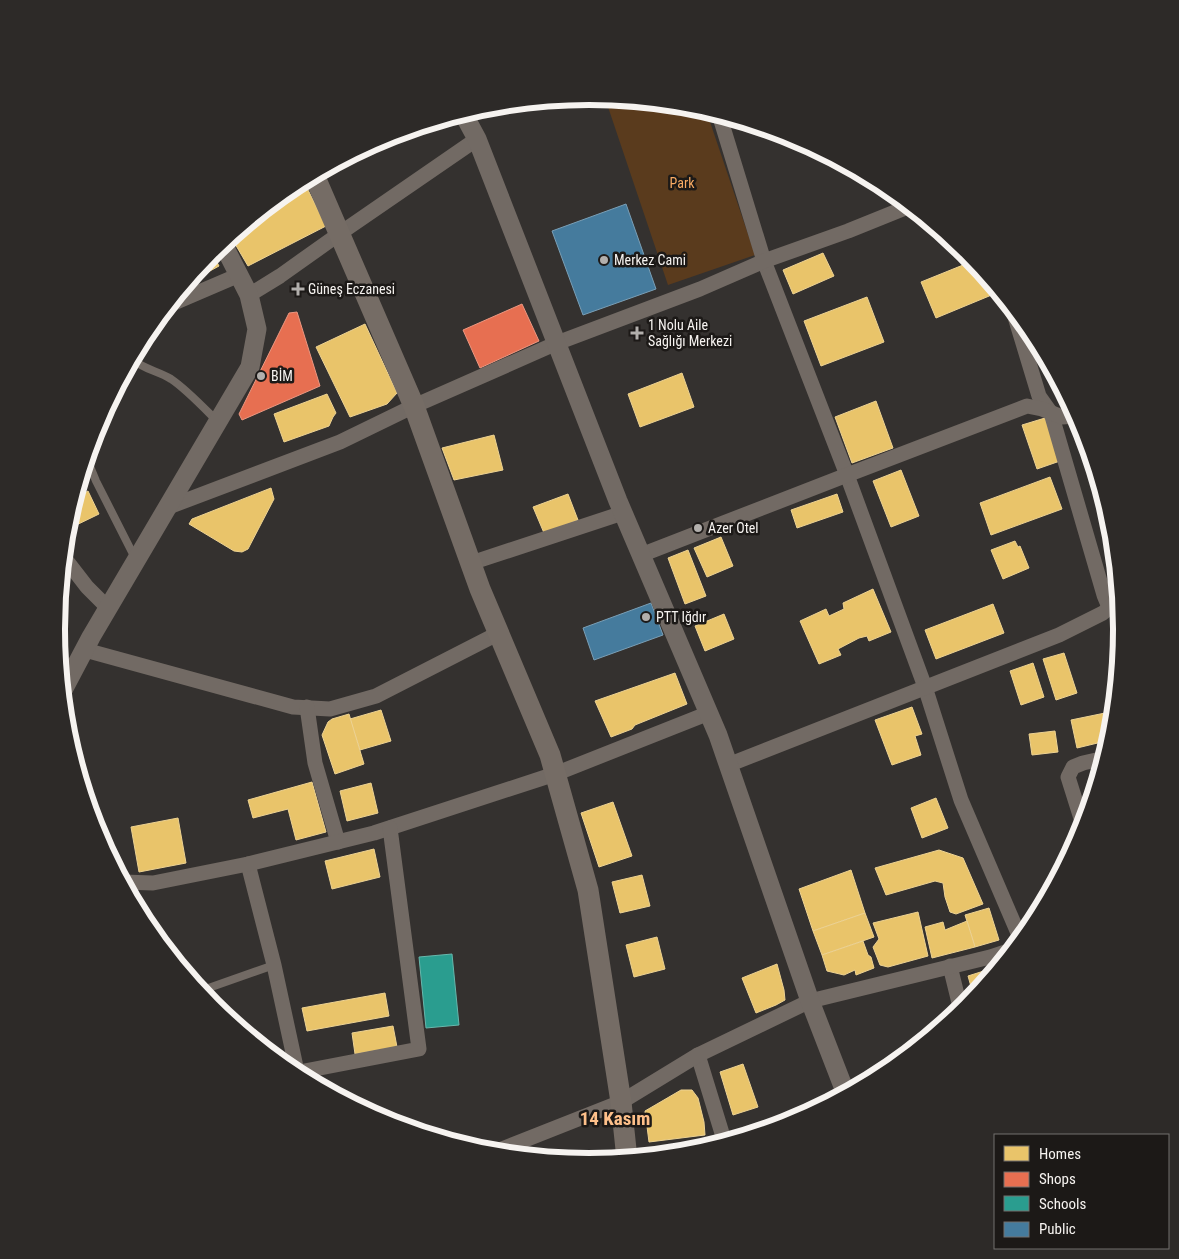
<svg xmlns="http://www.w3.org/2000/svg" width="1179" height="1259" viewBox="0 0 1179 1259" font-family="'Roboto Condensed',sans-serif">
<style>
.green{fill:#5a3b1d}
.homes{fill:#e9c46a;stroke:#edd292}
.shops{fill:#e76f51;stroke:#ec9781}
.schools{fill:#2a9d8f;stroke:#67b7ac}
.public{fill:#457b9d;stroke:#7a9fb6}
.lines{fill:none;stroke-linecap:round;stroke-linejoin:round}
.service{stroke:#726a64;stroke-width:8}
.minor{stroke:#726a64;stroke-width:15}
.tertiary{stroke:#726a64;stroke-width:19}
.secondary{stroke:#756c65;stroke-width:21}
.poi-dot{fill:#b2afac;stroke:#1c1917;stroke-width:2}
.labels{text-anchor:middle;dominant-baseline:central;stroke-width:5;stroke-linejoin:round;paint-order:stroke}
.park-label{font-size:14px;fill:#f9ab63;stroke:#1c1917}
.poi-label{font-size:14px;fill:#f6f3f0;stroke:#1c1917;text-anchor:start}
.district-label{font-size:19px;font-weight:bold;fill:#fec08a;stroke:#1c1917}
.rim{fill:none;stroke:#f6f3f0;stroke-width:6}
</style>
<rect width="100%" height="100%" fill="#34312f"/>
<!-- green -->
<polygon class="green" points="605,98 694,107 706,110 755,255 668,285"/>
<!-- homes -->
<g class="homes">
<polygon points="302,181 305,186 271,205 293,186"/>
<polygon points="307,188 326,226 248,266 231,237 258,215"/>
<polygon points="212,253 219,266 188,283"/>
<polygon points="823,253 834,276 793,294 783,270"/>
<polygon points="973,261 987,277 994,294 936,318 921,282"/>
<polygon points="867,297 884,342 821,366 804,321"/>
<polygon points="365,324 397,393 387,404 350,417 316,347"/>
<polygon points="682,373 694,407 640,427 628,394"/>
<polygon points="327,394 336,413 333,417 329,426 284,442 274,414"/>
<polygon points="876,401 893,448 852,463 835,417"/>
<polygon points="1045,418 1060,461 1037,469 1022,425"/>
<polygon points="494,435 503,470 454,480 442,448"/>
<polygon points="901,470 919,516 891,527 873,481"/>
<polygon points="1050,477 1062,509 991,535 980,503"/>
<polygon points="1101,487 1109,513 1098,512"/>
<polygon points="271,488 274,499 248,549 242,552 234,551 189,524 192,519"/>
<polygon points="88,491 99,514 66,530 75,498"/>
<polygon points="568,494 578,520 544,533 533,507"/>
<polygon points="837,494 843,512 797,528 791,510"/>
<polygon points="1105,524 1112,524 1115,555 1108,555"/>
<polygon points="721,537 733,566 707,577 694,548"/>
<polygon points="1015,541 1018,547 1020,546 1029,568 1003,579 991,550"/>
<polygon points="688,550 706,596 685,604 668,558"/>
<polygon points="873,589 891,632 869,641 867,636 859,638 838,649 841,655 819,664 800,621 826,609 829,616 844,609 843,603"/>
<polygon points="993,604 1004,633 936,659 925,630"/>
<polygon points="724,614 734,639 705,651 695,626"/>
<polygon points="1064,653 1077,693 1056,700 1043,659"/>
<polygon points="1033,663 1044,697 1021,705 1010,671"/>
<polygon points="675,673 687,704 635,725 632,729 611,737 595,701"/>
<polygon points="912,707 922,734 915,736 921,755 892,765 875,720"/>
<polygon points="381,710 391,741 360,750 350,719"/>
<polygon points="1105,713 1110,740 1077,748 1071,720"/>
<polygon points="349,714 364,764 335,774 322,735 328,722 332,719"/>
<polygon points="1055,731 1058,752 1032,755 1029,734"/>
<polygon points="312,782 326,832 296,840 288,809 253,818 248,800"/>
<polygon points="371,783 378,813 347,821 340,791"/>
<polygon points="936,798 948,828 922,838 911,808"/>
<polygon points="613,802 632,856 599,867 581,813"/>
<polygon points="178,818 186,863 139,872 131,827"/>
<polygon points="374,849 380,877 332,889 325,861"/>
<polygon points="939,850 963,858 983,904 956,914 950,912 945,897 943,883 935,881 886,895 875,868"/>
<polygon points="851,870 865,913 813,931 799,889"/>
<polygon points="642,875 650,906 620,913 612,882"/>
<polygon points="989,908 999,940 975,947 965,915"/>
<polygon points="918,912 928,956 888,967 880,965 873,947 879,939 873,923"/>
<polygon points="865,913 874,937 822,955 813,931"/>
<polygon points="967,921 975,947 932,958 925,927 943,922 945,930"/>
<polygon points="657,937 665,969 634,977 626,945"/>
<polygon points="863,941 868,955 871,957 874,968 856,975 855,970 844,975 827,971 822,955"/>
<polygon points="777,964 784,990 785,1000 776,1005 756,1013 742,978"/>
<polygon points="990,969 996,970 974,997 968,976"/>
<polygon points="385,993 389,1016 307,1031 302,1008"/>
<polygon points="393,1026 397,1047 355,1054 352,1033"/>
<polygon points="743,1064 758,1107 733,1115 720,1072"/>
<polygon points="681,1090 692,1090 698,1098 704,1122 705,1135 649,1142 645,1111"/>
<polygon points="708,1146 709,1148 693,1153 652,1157 652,1155"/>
</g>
<!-- shops -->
<g class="shops">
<polygon points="522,304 539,341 480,368 463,330"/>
<polygon points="297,312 320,386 242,420 239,414 289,313"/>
</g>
<!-- schools -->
<polygon class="schools" points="452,954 459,1025 426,1028 419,957"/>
<!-- public -->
<g class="public">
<polygon points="626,204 656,289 583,315 552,231"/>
<polygon points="651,603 663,635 594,660 583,628"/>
</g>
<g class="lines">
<!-- service -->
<g class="service">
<path d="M132,359C143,369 158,371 171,379C186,389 203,407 217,421"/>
<polyline points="87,459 96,481 135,558"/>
<polyline points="200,991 274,965"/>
</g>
<!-- minor -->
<g class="minor">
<polyline points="719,114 764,261 847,475 925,687 961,800 1021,940"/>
<polyline points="249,295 280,276 339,234 477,139"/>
<polyline points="169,305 239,275"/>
<polyline points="1012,307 1039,396 1051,413 1104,595 1109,607"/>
<polyline points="166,508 340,442 414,406 557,343 700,289 764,261 848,231 910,206"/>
<polyline points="641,555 847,475 1027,406 1042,409 1062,417 1077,416"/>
<polyline points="63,556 87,587 108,608"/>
<polyline points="471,563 623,513"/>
<polyline points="85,650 293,707 330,709 376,696 499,633"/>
<polyline points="307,707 315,763 338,842"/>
<polyline points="728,765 1059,635 1103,613 1120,598"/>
<polyline points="1084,828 1068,777 1073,767 1083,763 1105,758"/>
<polyline points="248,864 274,965 298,1076"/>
<polyline points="123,882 153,883 248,864 374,833 555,774 709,713"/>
<polyline points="950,966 961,1011"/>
<polyline points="698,1055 725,1143"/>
<polyline points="294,1073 419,1049 390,828"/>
<polyline points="492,1153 621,1102 698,1055 810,1001 990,957 1014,949"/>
</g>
<!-- tertiary -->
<g class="tertiary">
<polyline points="463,113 477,139 618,501 718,735 810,1001 846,1094"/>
<polyline points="62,692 91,637 250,367 257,329 249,295 223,244"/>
</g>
<!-- secondary -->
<polyline class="secondary" points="314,175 414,406 480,589 550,755 588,890 621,1102 627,1159"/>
</g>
<!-- markers -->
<g class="poi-dot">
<circle cx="604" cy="260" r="5"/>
<path d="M295.5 281.5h5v5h5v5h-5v5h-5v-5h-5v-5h5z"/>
<path d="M634.5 325.5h5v5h5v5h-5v5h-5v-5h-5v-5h5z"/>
<circle cx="261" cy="376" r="5"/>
<circle cx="698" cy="528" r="5"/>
<circle cx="646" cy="617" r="5"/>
</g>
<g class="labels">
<!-- park labels -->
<g class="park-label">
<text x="682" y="183">Park</text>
</g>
<!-- poi labels -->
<g class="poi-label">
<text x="614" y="260">Merkez Cami</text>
<text x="308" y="289">Güneş Eczanesi</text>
<text x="648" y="325">1 Nolu Aile<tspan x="648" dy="16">Sağlığı Merkezi</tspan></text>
<text x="271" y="376">BİM</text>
<text x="708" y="528">Azer Otel</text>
<text x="656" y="617">PTT Iğdır</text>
</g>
<!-- district labels -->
<g class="district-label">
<text x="615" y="1118">14 Kasım</text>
</g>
</g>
<!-- crop -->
<path d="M0 0H1179V1259H0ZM65 629a524 524 0 1 1 1048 0a524 524 0 1 1-1048 0Z" fill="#2d2a28" fill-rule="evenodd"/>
<path class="rim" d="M65 629a524 524 0 1 1 1048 0a524 524 0 1 1-1048 0Z"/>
<!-- legend -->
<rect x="994" y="1134" width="175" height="115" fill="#1c1917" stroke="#73706e"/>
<rect x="1004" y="1146" width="25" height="15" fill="#e9c46a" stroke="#73706e"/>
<text x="1039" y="1159" font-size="15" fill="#f6f3f0">Homes</text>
<rect x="1004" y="1172" width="25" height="15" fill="#e76f51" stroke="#73706e"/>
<text x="1039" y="1184" font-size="15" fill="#f6f3f0">Shops</text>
<rect x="1004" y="1196" width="25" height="15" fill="#2a9d8f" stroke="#73706e"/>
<text x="1039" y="1209" font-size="15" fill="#f6f3f0">Schools</text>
<rect x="1004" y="1222" width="25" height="15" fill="#457b9d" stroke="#73706e"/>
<text x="1039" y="1234" font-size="15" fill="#f6f3f0">Public</text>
</svg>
